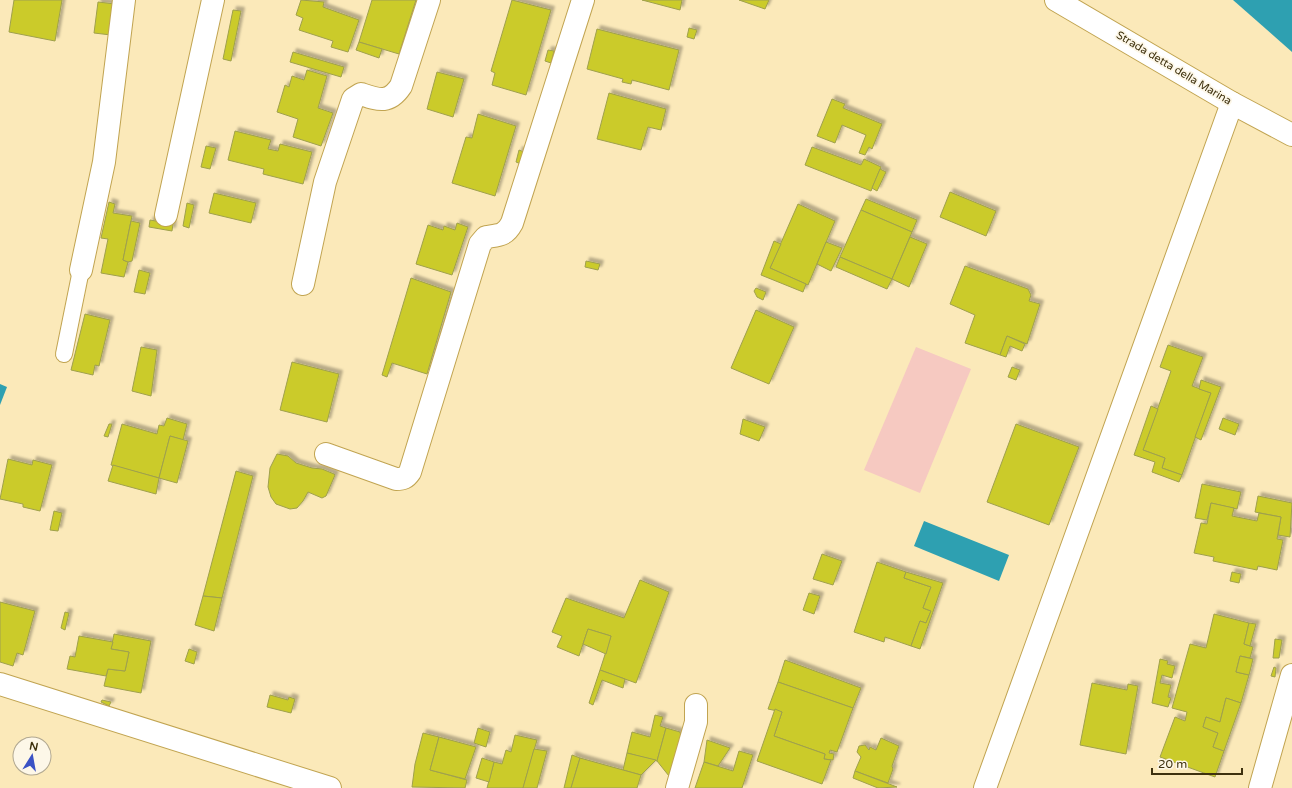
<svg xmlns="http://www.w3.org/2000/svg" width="1292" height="788" viewBox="0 0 1292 788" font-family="'Varela Round',sans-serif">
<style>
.green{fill:#f6c9c1}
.water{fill:#2ea0b1}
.building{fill:#cbcb2c;stroke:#9fa04c;filter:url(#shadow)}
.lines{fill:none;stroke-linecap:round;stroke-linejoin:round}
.service-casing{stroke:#c1a451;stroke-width:18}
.minor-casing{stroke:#c1a451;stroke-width:24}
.tertiary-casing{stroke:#c1a451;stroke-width:24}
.service{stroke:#fff;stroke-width:16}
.minor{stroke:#fff;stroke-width:22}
.tertiary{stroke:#fff;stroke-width:22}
.labels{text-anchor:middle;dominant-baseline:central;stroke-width:3.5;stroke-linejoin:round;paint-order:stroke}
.street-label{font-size:11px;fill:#3e310e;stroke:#fdf7e8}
</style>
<defs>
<filter id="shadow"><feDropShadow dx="3.5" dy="-3.5" stdDeviation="1" flood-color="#0004"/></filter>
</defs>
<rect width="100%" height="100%" fill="#fbe9b9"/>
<!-- green -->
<polygon class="green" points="916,347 971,369 920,493 864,470"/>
<!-- water -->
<g class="water">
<polygon points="1233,0 1292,0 1292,52"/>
<polygon points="0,384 7,387 0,405"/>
<polygon points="924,521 1009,555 999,581 914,546"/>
</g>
<!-- building -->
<g class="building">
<polygon points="14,0 62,0 55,41 9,32"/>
<polygon points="301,0 324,2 323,7 359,20 348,52 331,47 333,41 299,30 303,18 296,15"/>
<polygon points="372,0 416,0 399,54 359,42"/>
<polygon points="512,0 551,10 526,95 492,85 495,73 491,71"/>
<polygon points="642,0 682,0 680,10"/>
<polygon points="739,0 769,0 765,9"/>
<polygon points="98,2 115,4 111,35 94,33"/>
<polygon points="233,10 241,11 231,61 223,59"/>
<polygon points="689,28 697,30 694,39 687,37"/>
<polygon points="597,29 679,50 669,90 632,80 631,84 622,82 623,79 587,69"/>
<polygon points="359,42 382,49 379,58 356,50"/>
<polygon points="548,50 554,51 551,63 545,61"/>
<polygon points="293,52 344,67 341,77 290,62"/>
<polygon points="307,70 327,76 318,108 333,113 321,146 293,137 298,119 277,112 285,85 289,87 292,76 304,80"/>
<polygon points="437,72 464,79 453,117 427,109"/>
<polygon points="609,93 666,109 661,130 648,127 641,150 597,139"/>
<polygon points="832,99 845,104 843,108 882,124 872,149 869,147 865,155 859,153 866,135 842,125 835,143 817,136"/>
<polygon points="478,114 516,126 495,196 452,183 466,137 472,138"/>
<polygon points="235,131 271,140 268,149 278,151 280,144 312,152 303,184 263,174 264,169 228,160"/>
<polygon points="206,146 216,148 210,169 201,167"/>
<polygon points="812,147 861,165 864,159 881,167 871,191 805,165"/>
<polygon points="519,150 524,152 521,164 516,162"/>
<polygon points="880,169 886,172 877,191 872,188"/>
<polygon points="950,192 996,211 986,236 940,217"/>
<polygon points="214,193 256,203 251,223 209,213"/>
<polygon points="866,199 917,220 912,232 861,210"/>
<polygon points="109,202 115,204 113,213 132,216 123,260 128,262 124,277 101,273 108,239 101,238"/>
<polygon points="187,203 194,205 189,228 183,226"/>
<polygon points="798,204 835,221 808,285 770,268"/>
<polygon points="861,210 912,232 892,279 840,257"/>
<polygon points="150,220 173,224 172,231 149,227"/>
<polygon points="131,221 140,223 132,261 128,262 123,260"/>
<polygon points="457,223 468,227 452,275 416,264 428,225 443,230 444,226 455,230"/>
<polygon points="910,237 927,244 909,287 892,279"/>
<polygon points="774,241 781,244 770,268 806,284 803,292 761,275"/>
<polygon points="826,242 842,248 831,271 817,264"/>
<polygon points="840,257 892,279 887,289 836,267"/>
<polygon points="586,261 600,264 598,270 585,267"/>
<polygon points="965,266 1028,289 1031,295 1029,301 1040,304 1027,344 1007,336 1000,355 965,343 975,315 950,304"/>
<polygon points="139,270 150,273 145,294 134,292"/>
<polygon points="411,278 451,292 427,374 392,363 387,377 382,375"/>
<polygon points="756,288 766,292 763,300 757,297 754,291"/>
<polygon points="756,310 794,327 769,384 731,368"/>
<polygon points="85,314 110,320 99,366 95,365 93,375 71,370"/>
<polygon points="1007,336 1025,344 1022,351 1010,346 1006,357 1000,355"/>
<polygon points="1168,345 1203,357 1192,386 1211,393 1182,475 1162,468 1165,458 1143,450 1171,371 1160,367"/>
<polygon points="141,347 157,350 151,396 132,391"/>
<polygon points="292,362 339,374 327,422 280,410"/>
<polygon points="1012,367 1020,370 1016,380 1008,377"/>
<polygon points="1201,380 1221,387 1201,440 1195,437 1211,393 1199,389"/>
<polygon points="1151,406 1158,409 1143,450 1165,458 1162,468 1182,475 1179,482 1152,472 1155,462 1134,455"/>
<polygon points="167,418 187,424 183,440 170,436 159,478 111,465 122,424 157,434 159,425 164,426"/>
<polygon points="1223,418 1239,424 1235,435 1219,429"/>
<polygon points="743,419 765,427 759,441 740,434"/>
<polygon points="109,424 112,424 108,437 104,436"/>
<polygon points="1016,424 1079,447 1049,525 987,502"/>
<polygon points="170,436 188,441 177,483 159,478"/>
<polygon points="277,454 288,456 296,463 312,468 322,469 334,474 335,475 326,496 322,498 308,492 303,501 297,508 290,509 276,504 271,497 268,487 270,468"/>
<polygon points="8,459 32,465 33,460 52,465 40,511 23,507 23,504 0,499"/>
<polygon points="113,465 159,478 156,494 108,481"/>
<polygon points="236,471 253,476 222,598 203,596"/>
<polygon points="1202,484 1241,492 1237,509 1211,503 1207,520 1195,518"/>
<polygon points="1258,496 1292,503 1290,537 1278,535 1281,517 1255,512"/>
<polygon points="1211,503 1234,508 1232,516 1257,521 1259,513 1281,517 1277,539 1283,540 1277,570 1258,566 1257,570 1213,561 1214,557 1194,553 1201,523 1207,524"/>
<polygon points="54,511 62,513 58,531 50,530"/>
<polygon points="822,554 842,561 833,585 813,579"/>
<polygon points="877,562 906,572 904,578 931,587 923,608 931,611 926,623 920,621 911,646 885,637 884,642 854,632"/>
<polygon points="906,572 943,583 920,649 911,646 920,621 926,623 931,611 923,608 931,587 904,578"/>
<polygon points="1232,572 1241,574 1239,583 1230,581"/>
<polygon points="640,580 669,592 636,683 600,670 611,636 588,629 579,656 557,647 562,636 552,632 566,598 624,618"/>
<polygon points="809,593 820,596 814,614 803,610"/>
<polygon points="203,596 222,598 214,631 195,625"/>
<polygon points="0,602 35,611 23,655 17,653 13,666 0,662"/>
<polygon points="65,612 69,613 65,630 61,628"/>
<polygon points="1214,614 1249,623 1244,644 1253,647 1250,658 1240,656 1236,672 1249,675 1241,703 1226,698 1220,722 1206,717 1203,727 1218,733 1213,747 1224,751 1215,777 1160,757 1175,717 1185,721 1187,712 1172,708 1190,644 1206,648"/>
<polygon points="1249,623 1256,624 1250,646 1244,644"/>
<polygon points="588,629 611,636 606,654 583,644"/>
<polygon points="114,634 151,641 141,693 104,686 108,669 125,671 129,652 111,649"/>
<polygon points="79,636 113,642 111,649 129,652 125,671 108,669 106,676 67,669 70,656 75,657"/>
<polygon points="1275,639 1282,640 1279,658 1273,658"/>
<polygon points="189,649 197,652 194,664 185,661"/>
<polygon points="1240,656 1253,659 1249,675 1236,672"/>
<polygon points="1160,659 1168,661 1167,664 1175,666 1172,678 1162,675 1160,683 1171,685 1168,697 1171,698 1168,707 1152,703"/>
<polygon points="785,660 861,688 853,708 778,682"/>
<polygon points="1274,667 1276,668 1275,677 1271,676"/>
<polygon points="600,670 625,679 623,688 602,680 593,705 589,703"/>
<polygon points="778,682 853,708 837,752 830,750 829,753 834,754 833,760 824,759 825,754 774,736 782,712 768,709"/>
<polygon points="1092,683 1127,690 1128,684 1138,686 1126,754 1080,745"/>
<polygon points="270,695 288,700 289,697 295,699 291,713 267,707"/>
<polygon points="1226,698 1241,703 1224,751 1213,747 1218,733 1203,727 1206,717 1220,722"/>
<polygon points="102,700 111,702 109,706 101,702"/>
<polygon points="775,709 782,712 774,736 825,754 824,759 831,760 822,784 757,761"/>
<polygon points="655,715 663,717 660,726 666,728 657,761 627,753 632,732 650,737"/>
<polygon points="478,728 490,732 486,747 474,743"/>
<polygon points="666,728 680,732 681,736 669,776 657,761"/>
<polygon points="423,733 439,737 430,770 467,780 465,788 412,787 415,764"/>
<polygon points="515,735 537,740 523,788 487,788 494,762 502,764 506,750 511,752"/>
<polygon points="439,737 476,747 465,779 430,770"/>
<polygon points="881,738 899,746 892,766 893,769 888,783 855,771 861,757 857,752 859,746 865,745 869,750 870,747 876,750"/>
<polygon points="707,740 730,748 718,766 704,762"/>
<polygon points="534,749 547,751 537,788 523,788"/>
<polygon points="739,751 753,755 742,788 695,788 704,762 733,771"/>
<polygon points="627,753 656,760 641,775 623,770"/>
<polygon points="572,755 580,758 571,788 564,788"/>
<polygon points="482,758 494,762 489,782 476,778"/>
<polygon points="580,758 641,775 637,788 571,788"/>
<polygon points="855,771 897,787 878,788 853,778"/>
</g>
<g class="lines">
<!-- service casing -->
<g class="service-casing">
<polyline id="service" points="64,354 81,270"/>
</g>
<!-- minor casing -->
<g class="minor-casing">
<g id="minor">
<polyline points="166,215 213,0"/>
<polyline points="81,270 104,162 124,0"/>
<path d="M303,284L325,182L353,99L361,94C379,100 389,104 401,86L429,0"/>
<path d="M326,454L396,479C403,479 406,478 410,472L480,244L486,237C499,235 505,236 512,223L583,0"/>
<polyline points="0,684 330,788"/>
<polyline points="677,788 696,722 696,705"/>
<polyline points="985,788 1232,103"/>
<polyline points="1260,788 1292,675"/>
</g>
</g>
<!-- tertiary casing -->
<g class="tertiary-casing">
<polyline id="tertiary" points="1056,0 1232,103 1292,135"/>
</g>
<!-- service -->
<use href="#service" class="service"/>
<!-- minor -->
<use href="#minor" class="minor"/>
<!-- tertiary -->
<use href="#tertiary" class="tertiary"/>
</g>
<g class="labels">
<!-- street labels -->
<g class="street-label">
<text transform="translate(1174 68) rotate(31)">Strada detta della Marina</text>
</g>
</g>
<!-- north arrow -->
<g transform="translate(32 756) rotate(11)"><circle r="19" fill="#fdf7e8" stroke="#b1a891"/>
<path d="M0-3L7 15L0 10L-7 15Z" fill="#3b52c5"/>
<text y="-6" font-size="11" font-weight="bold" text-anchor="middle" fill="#3e310e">N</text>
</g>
<!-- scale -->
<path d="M1152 768v6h90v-6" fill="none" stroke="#3e310e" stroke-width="2"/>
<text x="1158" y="768" font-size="12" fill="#3e310e" stroke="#fdf7e8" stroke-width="3" paint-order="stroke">20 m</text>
</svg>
